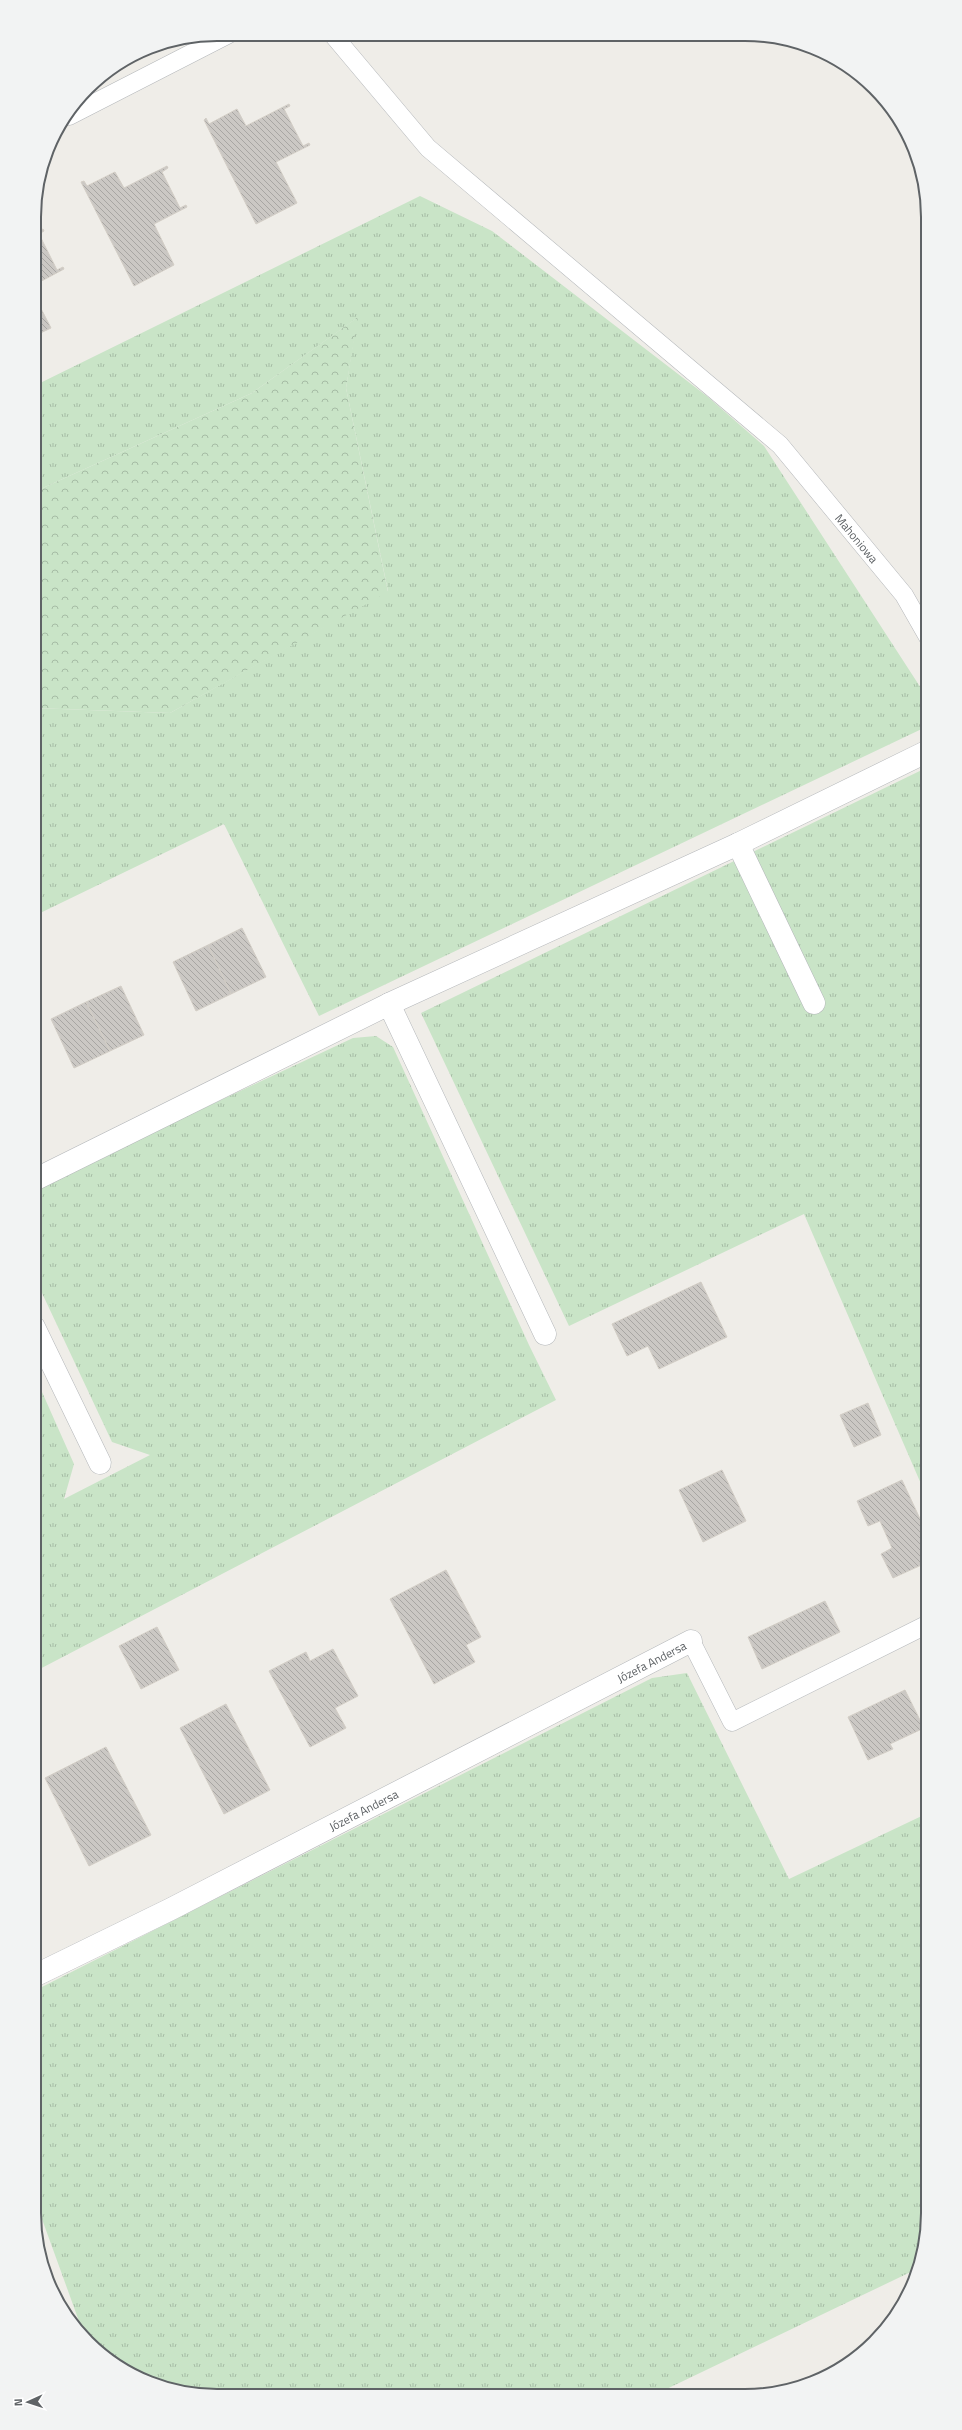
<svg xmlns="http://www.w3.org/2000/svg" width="962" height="2430" viewBox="0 0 962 2430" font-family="'Titillium Web',sans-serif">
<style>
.grass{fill:url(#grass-tufts)}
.forest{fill:url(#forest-crowns)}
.building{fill:url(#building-back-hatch);stroke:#d3cec6}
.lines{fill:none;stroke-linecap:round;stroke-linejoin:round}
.service-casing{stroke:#b4b7ba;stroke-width:19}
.minor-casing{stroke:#b4b7ba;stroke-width:23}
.service{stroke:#fff;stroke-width:18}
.minor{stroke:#fff;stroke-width:22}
.labels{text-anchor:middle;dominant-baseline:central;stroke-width:4;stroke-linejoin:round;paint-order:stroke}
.street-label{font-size:12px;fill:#5f6366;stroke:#fff}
.rim{fill:none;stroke:#5f6366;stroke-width:2}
</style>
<defs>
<pattern id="grass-tufts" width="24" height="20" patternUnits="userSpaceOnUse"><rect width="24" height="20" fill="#c9e4c7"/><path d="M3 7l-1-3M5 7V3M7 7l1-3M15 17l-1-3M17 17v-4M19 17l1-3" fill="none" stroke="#a6bca5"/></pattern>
<pattern id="forest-crowns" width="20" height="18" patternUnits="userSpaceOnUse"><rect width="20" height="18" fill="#c9e4c7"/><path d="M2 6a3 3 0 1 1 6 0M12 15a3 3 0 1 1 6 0" fill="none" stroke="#a6bca5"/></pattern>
<pattern id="building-back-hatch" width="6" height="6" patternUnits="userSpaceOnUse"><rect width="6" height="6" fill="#cbc8c4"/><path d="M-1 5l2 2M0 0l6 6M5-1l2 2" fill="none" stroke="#a8a6a3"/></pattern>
</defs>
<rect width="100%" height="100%" fill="#efede8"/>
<!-- grass -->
<g class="grass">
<polygon points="420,196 492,231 708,397 764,446 928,699 928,726 319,1016 224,824 34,916 34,708 170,713 388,591 346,388 357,318 252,393 34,492 34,386"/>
<polygon points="928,767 928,1500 804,1214 569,1326 421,1013"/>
<polygon points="376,1036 393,1047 529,1345 556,1400 34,1672 34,1374 74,1464 64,1499 150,1455 112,1442 34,1276 34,1188 353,1038"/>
<path d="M687,1673L789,1879L928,1813V2225L917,2269L654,2395L182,2393C142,2379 111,2368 84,2335L34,2197V1991L652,1678Z"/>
</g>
<!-- forest -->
<polygon class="forest" points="358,317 346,388 388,592 170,713 34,708 34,492 252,393"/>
<!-- building -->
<g class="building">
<polygon points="289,104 290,106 284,109 303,146 309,143 310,145 276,162 297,203 256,224 204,120 206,118 209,124 237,109 246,126"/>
<polygon points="167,166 168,168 162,172 180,208 186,205 187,207 154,224 174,265 134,286 81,182 84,181 87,186 115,172 124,188"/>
<polygon points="43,229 44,231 39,234 57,270 63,267 64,269 34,285 34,233"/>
<polygon points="34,295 51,328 34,336"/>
<polygon points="242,928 266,977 231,994 208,945"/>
<polygon points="208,945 231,994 196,1011 173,962"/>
<polygon points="121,986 144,1035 110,1051 86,1002"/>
<polygon points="86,1002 110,1051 74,1068 51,1019"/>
<polygon points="701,1282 727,1337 659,1369 648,1346 627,1356 612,1324"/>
<polygon points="868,1403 881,1435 854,1447 840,1415"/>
<polygon points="722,1470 746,1521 703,1542 679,1490"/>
<polygon points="902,1480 928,1536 928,1562 893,1578 881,1554 892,1548 880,1521 868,1526 857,1501"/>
<polygon points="446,1570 481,1637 466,1645 475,1662 434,1684 390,1599"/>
<polygon points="825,1601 840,1632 762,1669 748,1637"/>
<polygon points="157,1627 179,1670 141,1689 119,1646"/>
<polygon points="333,1649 358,1696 335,1708 346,1728 310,1747 269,1671 306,1652 310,1661"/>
<polygon points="905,1690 924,1728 890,1744 893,1749 868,1760 848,1717"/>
<polygon points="226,1704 270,1790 224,1814 180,1728"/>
<polygon points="106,1747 151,1835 89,1866 45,1778"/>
</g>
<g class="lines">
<!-- service casing -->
<g class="service-casing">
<g id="service">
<path id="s1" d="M333,35L428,148L780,445L904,595L928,637"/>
<polyline points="69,116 229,34"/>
<polyline points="691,1641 732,1722 928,1624"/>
</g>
</g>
<!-- minor casing -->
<g class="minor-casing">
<g id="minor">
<polyline points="738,844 814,1003"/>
<polyline points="389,1004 738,844 928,751"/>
<polyline points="34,1180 389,1004 545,1334"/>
<polyline points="34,1327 100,1463"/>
<path id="s2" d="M34,1976L171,1909L691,1641"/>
</g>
</g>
<!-- service -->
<use href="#service" class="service"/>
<!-- minor -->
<use href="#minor" class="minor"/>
</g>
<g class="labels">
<!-- street labels -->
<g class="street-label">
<text stroke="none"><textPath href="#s1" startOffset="729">Mahoniowa</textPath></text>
<text stroke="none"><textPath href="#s2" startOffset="693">Józefa Andersa</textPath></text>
<text stroke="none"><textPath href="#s2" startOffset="369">Józefa Andersa</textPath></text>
</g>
</g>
<!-- crop -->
<path d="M0 0H962V2430H0ZM217 41H745A176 176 0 0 1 921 217V2213A176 176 0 0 1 745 2389H217A176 176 0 0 1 41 2213V217A176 176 0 0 1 217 41Z" fill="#f2f3f3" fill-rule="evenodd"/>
<path class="rim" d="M217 41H745A176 176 0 0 1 921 217V2213A176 176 0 0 1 745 2389H217A176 176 0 0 1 41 2213V217A176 176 0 0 1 217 41Z"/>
<!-- north arrow -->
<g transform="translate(28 2402) rotate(267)" stroke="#ffffff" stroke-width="3" paint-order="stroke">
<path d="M0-3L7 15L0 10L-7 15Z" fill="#5f6366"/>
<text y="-6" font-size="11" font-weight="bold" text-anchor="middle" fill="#5f6366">N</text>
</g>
</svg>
